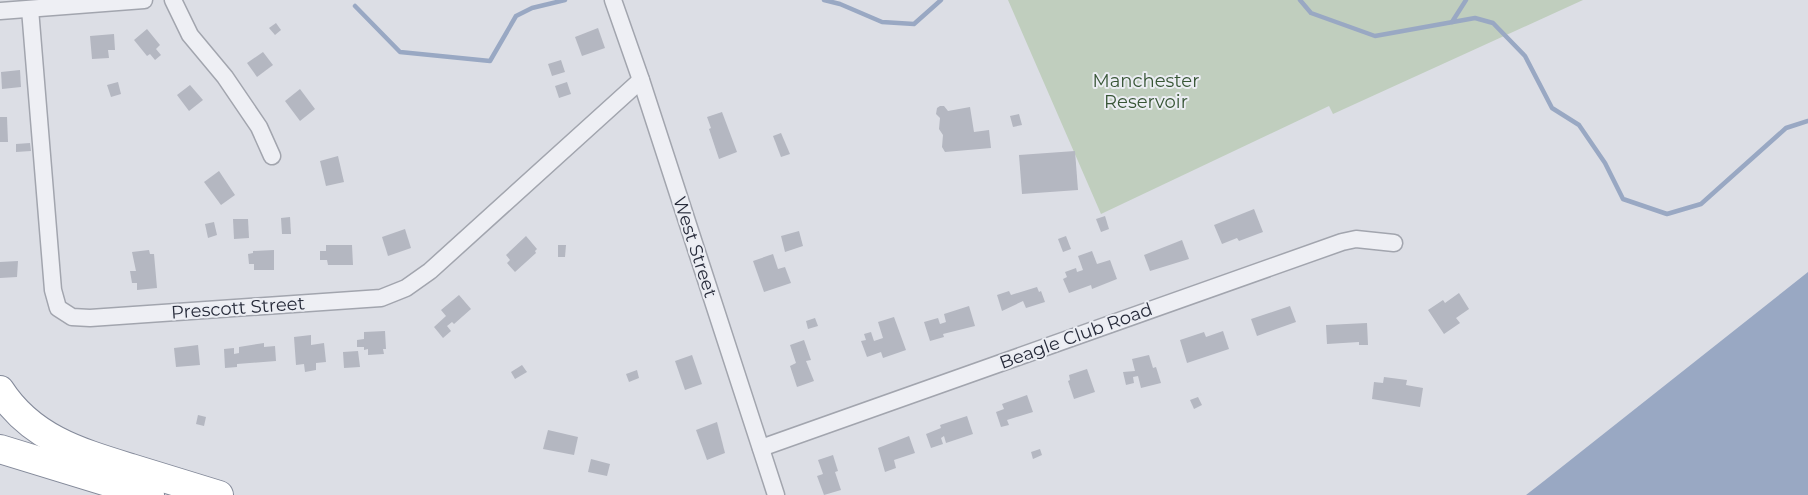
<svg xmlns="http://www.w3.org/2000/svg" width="1808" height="495" viewBox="0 0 1808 495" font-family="Montserrat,sans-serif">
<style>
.green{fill:#c0cebe}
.water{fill:#99a8c3}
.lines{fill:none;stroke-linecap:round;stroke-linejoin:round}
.stream{stroke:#99a8c3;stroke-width:4.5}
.building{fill:#b4b7c1}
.minor-casing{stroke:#a2a5ae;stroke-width:19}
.motorway-casing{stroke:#848a9a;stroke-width:30}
.minor{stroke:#eeeff4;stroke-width:16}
.motorway{stroke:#fff;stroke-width:28}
.labels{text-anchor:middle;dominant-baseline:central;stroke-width:4;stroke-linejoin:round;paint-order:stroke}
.park-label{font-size:18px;fill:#375535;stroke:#ebedf3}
.street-label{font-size:18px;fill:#272b3a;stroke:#ebedf3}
</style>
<rect width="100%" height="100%" fill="#dcdee5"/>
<!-- green -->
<polygon class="green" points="1008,0 1583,0 1333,114 1329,106 1101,214"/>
<!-- water -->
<polygon class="water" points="1808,272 1808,495 1526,495 1544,481"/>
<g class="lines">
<!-- stream -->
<g class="stream">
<polyline points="824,0 840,4 882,22 914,24 941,0"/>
<polyline points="1300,0 1311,13 1375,36 1475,18 1493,23 1525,56 1552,108 1579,125 1605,163 1623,199 1667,214 1701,204 1786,128 1808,121"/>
<polyline points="355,6 400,52 490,61 516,16 532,8 565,0"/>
<polyline points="1452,22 1466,0"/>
</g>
</g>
<!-- building -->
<g class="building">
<polygon points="276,23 281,30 275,35 269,28"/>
<polygon points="598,28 605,48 582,56 575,37"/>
<polygon points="147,29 160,45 156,49 161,55 155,60 150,54 147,56 134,40"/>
<polygon points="114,34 115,50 108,50 109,58 92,59 90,36"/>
<polygon points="263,52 273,65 257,77 247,63"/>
<polygon points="561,60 565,72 552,76 548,64"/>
<polygon points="20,70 21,87 2,89 1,72"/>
<polygon points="118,82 121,94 111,97 107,85"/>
<polygon points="567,82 571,94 559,98 555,86"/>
<polygon points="190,85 203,100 189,111 177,95"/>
<polygon points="300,89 315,109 300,121 285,101"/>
<polygon points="940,106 944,106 948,111 970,107 974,132 989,130 991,148 945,152 942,147 943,135 939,129 940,118 936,114 937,108"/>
<polygon points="722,112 737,152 719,159 709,129 711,128 707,117"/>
<polygon points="1019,114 1022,125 1013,127 1010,116"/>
<polygon points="0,117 7,117 8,142 0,142"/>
<polygon points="781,133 790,154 781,157 773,136"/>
<polygon points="30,143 31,151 16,152 16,144"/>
<polygon points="1075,151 1078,190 1022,194 1019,155"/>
<polygon points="338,156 344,182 326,186 320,161"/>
<polygon points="219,171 235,195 221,205 204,182"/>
<polygon points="1254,209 1263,232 1239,241 1237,238 1222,244 1214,225"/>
<polygon points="1105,216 1109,229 1101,232 1096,219"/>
<polygon points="290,217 291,234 282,234 281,218"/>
<polygon points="233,219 248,219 249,238 234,239"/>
<polygon points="214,222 217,235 208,238 205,224"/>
<polygon points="405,229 411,248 388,256 382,237"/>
<polygon points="799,231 803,246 785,252 781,236"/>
<polygon points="526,236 537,249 535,251 536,253 515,272 507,263 510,260 506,255"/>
<polygon points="1066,236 1071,249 1063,252 1058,239"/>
<polygon points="1182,240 1189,259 1150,271 1144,255"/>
<polygon points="326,245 352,245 353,265 328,265 327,260 320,260 320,251 326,251"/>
<polygon points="558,245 566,245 565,257 558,257"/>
<polygon points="149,250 150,254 154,254 157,288 137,290 137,283 132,283 130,271 136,271 132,252"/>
<polygon points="274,250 274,270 254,270 254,264 249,264 248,254 253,253 253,251"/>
<polygon points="1092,251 1097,264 1110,260 1117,279 1092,289 1091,285 1069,293 1063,279 1067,277 1065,272 1076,268 1077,272 1083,270 1078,256"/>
<polygon points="773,254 778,269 785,267 791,283 764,292 753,261"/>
<polygon points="18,261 17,277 0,278 0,262"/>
<polygon points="1037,287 1039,292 1041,291 1045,302 1026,308 1023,301 1002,311 997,295 1009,291 1011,295"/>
<polygon points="1459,293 1469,309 1456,318 1460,323 1444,334 1428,310 1443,300 1445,303"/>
<polygon points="459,295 471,309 454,324 452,322 447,326 451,331 443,338 434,327 446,316 441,310"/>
<polygon points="969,306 975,326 943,334 944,337 930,341 924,322 938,318 940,324 946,322 944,314"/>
<polygon points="1290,306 1296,322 1257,336 1251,319"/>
<polygon points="894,317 906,350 883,358 881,352 867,357 861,341 866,340 864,334 871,332 874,341 883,338 878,322"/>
<polygon points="815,318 818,326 808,329 806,321"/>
<polygon points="1367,323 1368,345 1359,345 1359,342 1327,344 1326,325"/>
<polygon points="385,331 386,349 383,349 384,354 368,355 368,349 364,350 364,347 357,347 357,340 364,339 364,332"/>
<polygon points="1223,331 1229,349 1187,363 1180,340 1204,332 1206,337"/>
<polygon points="311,335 311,345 324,343 326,362 316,363 316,370 305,372 304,364 296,365 294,337"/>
<polygon points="804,340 811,360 806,361 814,381 797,387 790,366 796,363 790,345"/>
<polygon points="264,343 264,347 275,346 276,361 237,364 237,367 225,368 224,349 234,348 234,354 239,353 239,347"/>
<polygon points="198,345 200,365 176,367 174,348"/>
<polygon points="358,351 360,367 344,368 343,352"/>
<polygon points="692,355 702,384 685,390 675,361"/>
<polygon points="1149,355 1153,368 1156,367 1161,383 1141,388 1138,376 1133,377 1134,383 1126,385 1123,372 1135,371 1132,359"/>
<polygon points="522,365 527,372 515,379 511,372"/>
<polygon points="1087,369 1095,392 1074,399 1068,381 1070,380 1069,375"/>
<polygon points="637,370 639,378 629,382 626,374"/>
<polygon points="1384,377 1407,380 1406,385 1423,388 1420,407 1372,399 1374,382 1383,383"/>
<polygon points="1027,395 1033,412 1007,420 1009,425 1001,427 996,412 1004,409 1002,404"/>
<polygon points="1198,397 1202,405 1194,409 1190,400"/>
<polygon points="198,415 206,417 204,426 196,424"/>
<polygon points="967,416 973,434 946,443 944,436 941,438 943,444 931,448 926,434 941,428 940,425"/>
<polygon points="717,422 725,453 707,460 696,430"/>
<polygon points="548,430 578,437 574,455 543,449"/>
<polygon points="909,436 915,453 894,460 896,468 885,472 878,448"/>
<polygon points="1040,449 1042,455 1033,459 1031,452"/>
<polygon points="833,455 838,471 835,472 841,490 824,495 817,476 823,474 818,460"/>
<polygon points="591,459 610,464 607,476 588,472"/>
</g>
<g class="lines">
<!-- minor casing -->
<g class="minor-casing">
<g id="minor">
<polyline points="173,0 190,35 225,77 259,127 272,156"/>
<polyline points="613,0 641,80 776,495"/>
<polyline points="30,9 53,290 58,308 72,317 90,318 381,298 406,288 430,271 641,80"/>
<polyline points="0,11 144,0"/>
<polyline points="761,448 1342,242 1356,239 1394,243"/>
</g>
</g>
<!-- motorway casing -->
<g class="motorway-casing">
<g id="motorway">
<path d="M0,390C31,438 79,452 131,468C161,477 190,486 219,495"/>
<polyline points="0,449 150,495"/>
</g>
</g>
<!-- minor -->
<use href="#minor" class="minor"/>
<!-- motorway -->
<use href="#motorway" class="motorway"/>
</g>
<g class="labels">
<!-- park labels -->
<g class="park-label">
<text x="1146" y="81">Manchester<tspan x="1146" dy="21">Reservoir</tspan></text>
</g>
<!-- street labels -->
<g class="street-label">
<text transform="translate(695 247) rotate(72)">West Street</text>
<text transform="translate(238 308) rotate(-4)">Prescott Street</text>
<text transform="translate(1076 336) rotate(-20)">Beagle Club Road</text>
</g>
</g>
</svg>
